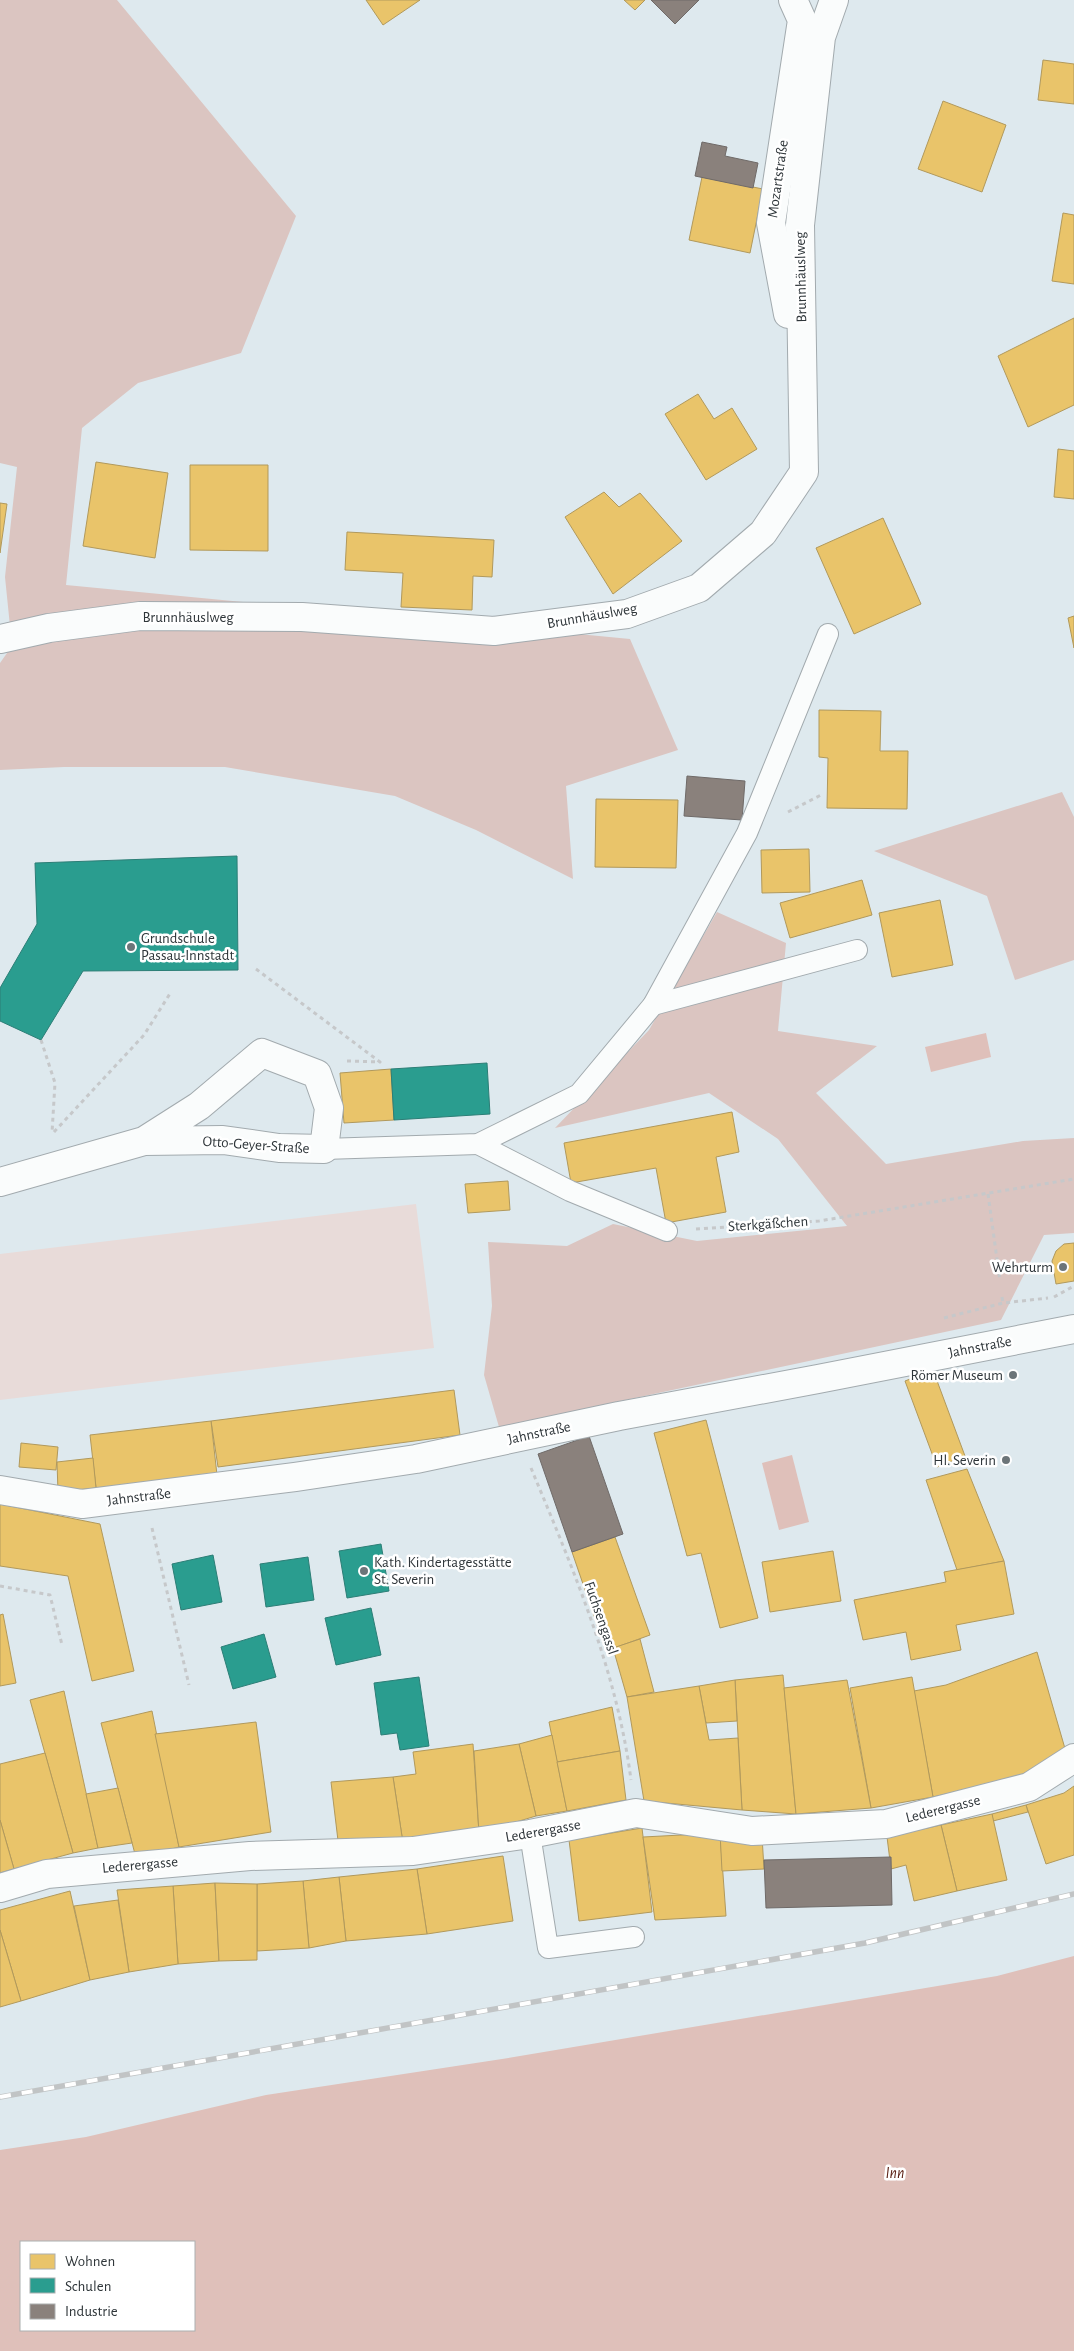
<svg xmlns="http://www.w3.org/2000/svg" width="1074" height="2351" viewBox="0 0 1074 2351" font-family="'Alegreya Sans',sans-serif">
<style>
.green{fill:#e8dbd9}
.forest{fill:#dbc5c1}
.water{fill:#dfc0ba;fill-rule:evenodd}
.homes{fill:#e9c46a;stroke:#b1995c}
.schools{fill:#2a9d8f;stroke:#2c7e76}
.industry{fill:#8a817c;stroke:#6f6a68}
.lines{fill:none;stroke-linecap:round;stroke-linejoin:round}
.service-casing{stroke:#a2aaae;stroke-width:22}
.minor-casing{stroke:#a2aaae;stroke-width:30}
.path{stroke:#c6c8ca;stroke-width:3;stroke-dasharray:4 4;stroke-linecap:butt}
.service{stroke:#fafcfc;stroke-width:20}
.minor{stroke:#fafcfc;stroke-width:28}
.rail-casing{stroke:#c1c4c5;stroke-width:5.5}
.rail{stroke:#fff;stroke-width:4;stroke-dasharray:11;stroke-linecap:butt}
.poi-dot{fill:#6c7579;stroke:#fff;stroke-width:2}
.labels{text-anchor:middle;dominant-baseline:central;stroke-width:5;stroke-linejoin:round;paint-order:stroke}
.street-label{font-size:15px;fill:#2f363a;stroke:#fff}
.poi-label{font-size:15px;fill:#2f363a;stroke:#fff;text-anchor:end}
.water-label{font-size:16px;font-style:italic;fill:#5e2317;stroke:#fff}
</style>
<rect width="100%" height="100%" fill="#dee9ee"/>
<!-- green -->
<polygon class="green" points="416,1204 434,1348 0,1400 0,1254"/>
<!-- forest -->
<g class="forest">
<polygon points="0,0 117,0 296,216 241,353 138,383 82,428 66,585 630,639 678,750 566,786 573,879 476,830 395,796 225,767 64,767 0,770 0,663 12,646 5,577 17,467 0,463"/>
<polygon points="1062,792 1074,817 1074,960 1015,980 987,896 874,851"/>
<polygon points="717,912 786,943 778,1031 877,1046 816,1093 886,1164 1023,1141 1074,1138 1074,1233 1044,1235 1001,1320 499,1427 484,1375 492,1306 488,1242 567,1246 613,1224 697,1241 847,1226 778,1139 709,1093 555,1128 649,1030"/>
</g>
<!-- water -->
<g class="water">
<polygon points="986,1033 991,1057 931,1072 925,1047"/>
<polygon points="792,1455 809,1522 779,1530 762,1463"/>
<path d="M1074,1956V2351H0V2150L86,2137L266,2095L502,2059L997,1976ZM21,2242H194V2330H21Z"/>
</g>
<!-- homes -->
<g class="homes">
<polygon points="366,0 420,0 383,25"/>
<polygon points="624,0 645,0 635,10"/>
<polygon points="1043,60 1074,64 1074,104 1038,100"/>
<polygon points="943,101 1006,125 982,192 918,169"/>
<polygon points="702,177 763,189 750,253 689,240"/>
<polygon points="1063,213 1074,215 1074,284 1052,281"/>
<polygon points="1074,318 1074,405 1028,427 998,356"/>
<polygon points="698,394 714,419 732,408 757,449 706,480 665,414"/>
<polygon points="1058,449 1074,451 1074,499 1054,497"/>
<polygon points="96,462 168,473 155,558 83,546"/>
<polygon points="190,465 268,465 268,551 190,550"/>
<polygon points="604,492 619,507 640,493 682,541 613,594 565,517"/>
<polygon points="0,503 7,504 0,553"/>
<polygon points="883,518 921,604 854,634 816,548"/>
<polygon points="347,532 494,540 492,577 473,576 472,610 401,607 403,573 345,570"/>
<polygon points="1074,616 1074,648 1068,618"/>
<polygon points="819,710 881,711 880,751 908,751 907,809 827,808 828,758 819,757"/>
<polygon points="596,799 678,800 676,868 595,867"/>
<polygon points="809,849 810,892 762,893 761,850"/>
<polygon points="862,880 872,915 790,938 780,903"/>
<polygon points="940,900 953,965 892,977 879,913"/>
<polygon points="391,1069 394,1120 344,1123 340,1073"/>
<polygon points="732,1112 739,1152 716,1157 726,1212 666,1223 656,1168 571,1183 564,1143"/>
<polygon points="508,1181 510,1210 468,1213 465,1184"/>
<polygon points="1074,1243 1074,1281 1056,1284 1052,1261 1056,1251 1064,1244"/>
<polygon points="933,1370 965,1456 937,1467 905,1381"/>
<polygon points="454,1390 460,1435 218,1467 211,1421"/>
<polygon points="706,1420 758,1618 720,1628 701,1553 687,1556 654,1433"/>
<polygon points="211,1421 217,1475 96,1488 90,1435"/>
<polygon points="21,1443 58,1447 56,1470 19,1467"/>
<polygon points="93,1458 96,1488 58,1492 57,1462"/>
<polygon points="967,1469 1004,1561 957,1570 926,1480"/>
<polygon points="0,1504 100,1524 134,1671 92,1681 68,1576 0,1566"/>
<polygon points="615,1537 650,1635 606,1651 572,1552"/>
<polygon points="833,1551 841,1601 770,1612 762,1562"/>
<polygon points="1004,1561 1014,1614 956,1625 961,1650 911,1660 906,1632 863,1640 854,1600 946,1582 944,1572"/>
<polygon points="3,1614 16,1683 0,1686 0,1615"/>
<polygon points="640,1639 654,1692 627,1697 613,1648"/>
<polygon points="1037,1652 1066,1752 1015,1778 933,1797 914,1691 946,1685"/>
<polygon points="783,1675 796,1814 742,1810 735,1680"/>
<polygon points="912,1677 933,1797 871,1808 850,1688"/>
<polygon points="735,1680 737,1721 706,1723 699,1686"/>
<polygon points="847,1680 871,1808 796,1814 784,1688"/>
<polygon points="699,1686 709,1740 738,1738 742,1810 644,1801 627,1697"/>
<polygon points="64,1691 98,1848 73,1853 30,1700"/>
<polygon points="612,1707 620,1751 557,1762 549,1722"/>
<polygon points="152,1711 179,1847 136,1858 101,1723"/>
<polygon points="256,1722 271,1832 179,1847 155,1734"/>
<polygon points="552,1735 567,1811 536,1816 519,1744"/>
<polygon points="473,1744 479,1833 403,1843 393,1777 416,1774 413,1752"/>
<polygon points="519,1744 536,1816 479,1833 474,1751"/>
<polygon points="620,1751 626,1800 567,1811 557,1762"/>
<polygon points="45,1753 73,1853 14,1869 0,1820 0,1764"/>
<polygon points="393,1777 403,1843 339,1849 331,1782"/>
<polygon points="1074,1786 1074,1855 1046,1864 1026,1805 1064,1793"/>
<polygon points="118,1788 132,1843 98,1848 86,1794"/>
<polygon points="1026,1805 1028,1812 993,1821 992,1814"/>
<polygon points="992,1814 1007,1880 957,1891 941,1825"/>
<polygon points="0,1820 14,1869 0,1873"/>
<polygon points="941,1825 957,1891 914,1901 906,1865 891,1869 887,1837"/>
<polygon points="642,1828 652,1912 579,1921 569,1840"/>
<polygon points="720,1833 726,1916 655,1920 643,1837"/>
<polygon points="720,1833 762,1836 764,1869 722,1871"/>
<polygon points="503,1856 513,1921 427,1934 417,1869"/>
<polygon points="417,1869 427,1934 346,1941 339,1877"/>
<polygon points="339,1877 346,1941 309,1948 303,1881"/>
<polygon points="303,1881 309,1948 257,1951 257,1884"/>
<polygon points="215,1883 219,1961 178,1964 173,1886"/>
<polygon points="215,1883 257,1884 257,1960 219,1961"/>
<polygon points="173,1886 178,1964 129,1972 117,1890"/>
<polygon points="70,1891 90,1980 21,2001 0,1930 0,1910"/>
<polygon points="118,1900 129,1972 90,1980 74,1906"/>
<polygon points="0,1930 21,2001 0,2007"/>
</g>
<!-- schools -->
<g class="schools">
<polygon points="237,856 238,970 83,971 41,1040 0,1021 0,988 37,924 35,863"/>
<polygon points="487,1063 490,1114 394,1120 391,1069"/>
<polygon points="381,1544 389,1591 347,1598 339,1551"/>
<polygon points="213,1555 222,1602 181,1610 172,1564"/>
<polygon points="308,1557 314,1600 266,1607 260,1564"/>
<polygon points="371,1608 381,1655 336,1665 325,1618"/>
<polygon points="264,1634 276,1677 233,1689 221,1647"/>
<polygon points="419,1677 429,1746 400,1750 397,1733 381,1735 374,1683"/>
</g>
<!-- industry -->
<g class="industry">
<polygon points="651,0 699,0 675,24"/>
<polygon points="702,142 727,147 725,156 758,163 753,188 695,176"/>
<polygon points="687,776 745,781 742,820 684,816"/>
<polygon points="589,1436 623,1534 572,1552 538,1454"/>
<polygon points="891,1857 892,1905 766,1908 764,1860"/>
</g>
<g class="lines">
<!-- service casing -->
<g class="service-casing">
<g id="service">
<polyline points="653,1005 857,950"/>
<polyline points="478,1144 570,1191 667,1231"/>
<polyline points="324,1149 478,1144 579,1094 653,1005 747,833 828,634"/>
<polyline points="530,1834 548,1948 634,1937"/>
</g>
</g>
<!-- minor casing -->
<g class="minor-casing">
<g id="minor">
<polyline points="788,314 771,223 802,20 793,0"/>
<polyline points="0,639 49,628 140,616 302,617 494,631 627,614 699,588 763,533 804,472 800,225 821,37 834,0"/>
<polyline points="0,1182 144,1141 223,1140 279,1148 324,1149 329,1108 317,1074 262,1053 199,1106 144,1141"/>
<polyline points="0,1490 82,1504 295,1477 416,1459 619,1416 818,1379 1074,1329"/>
<polyline points="0,1888 47,1874 250,1856 413,1851 530,1834 636,1813 752,1831 886,1824 1029,1787 1074,1758"/>
</g>
</g>
<!-- path -->
<g class="path">
<polyline points="788,812 821,795"/>
<polyline points="256,969 380,1062 347,1061"/>
<polyline points="41,1040 55,1083 52,1133"/>
<polyline points="54,1132 144,1035 171,992"/>
<polyline points="988,1194 1000,1281"/>
<polyline points="696,1229 819,1221 1074,1179"/>
<polyline points="1002,1297 1003,1303"/>
<polyline points="1054,1297 1074,1286"/>
<polyline points="944,1318 1003,1303 1048,1298"/>
<path d="M531,1468C573,1569 617,1671 631,1780"/>
<polyline points="152,1528 189,1685"/>
<polyline points="0,1586 50,1595 62,1645"/>
</g>
<!-- service -->
<use href="#service" class="service"/>
<!-- minor -->
<use href="#minor" class="minor"/>
<!-- rail casing -->
<g class="rail-casing">
<polyline id="rail" points="0,2097 865,1943 1074,1894"/>
</g>
<!-- rail -->
<use href="#rail" class="rail"/>
</g>
<!-- markers -->
<g class="poi-dot">
<circle cx="131" cy="947" r="5"/>
<circle cx="1063" cy="1267" r="5"/>
<circle cx="1013" cy="1375" r="5"/>
<circle cx="1006" cy="1460" r="5"/>
<circle cx="364" cy="1571" r="5"/>
</g>
<g class="labels">
<!-- street labels -->
<g class="street-label">
<text transform="translate(778 179) rotate(-82)">Mozartstraße</text>
<text transform="translate(801 277) rotate(-91)">Brunnhäuslweg</text>
<text transform="translate(592 616) rotate(-10)">Brunnhäuslweg</text>
<text x="188" y="617">Brunnhäuslweg</text>
<text transform="translate(256 1145) rotate(4)">Otto-Geyer-Straße</text>
<text transform="translate(768 1224) rotate(-4)">Sterkgäßchen</text>
<text transform="translate(980 1347) rotate(-11)">Jahnstraße</text>
<text transform="translate(539 1433) rotate(-12)">Jahnstraße</text>
<text transform="translate(139 1497) rotate(-7)">Jahnstraße</text>
<text transform="translate(601 1618) rotate(71)">Fuchsengassl</text>
<text transform="translate(943 1809) rotate(-14)">Lederergasse</text>
<text transform="translate(543 1831) rotate(-10)">Lederergasse</text>
<text transform="translate(140 1865) rotate(-5)">Lederergasse</text>
</g>
<!-- poi labels -->
<g class="poi-label">
<text x="141" y="938" text-anchor="start">Grundschule<tspan x="141" dy="17">Passau-Innstadt</tspan></text>
<text x="1053" y="1267">Wehrturm</text>
<text x="1003" y="1375">Römer Museum</text>
<text x="996" y="1460">Hl. Severin</text>
<text x="374" y="1562" text-anchor="start">Kath. Kindertagesstätte<tspan x="374" dy="17">St. Severin</tspan></text>
</g>
<!-- water labels -->
<g class="water-label">
<text x="895" y="2173">Inn</text>
</g>
</g>
<!-- legend -->
<rect x="20" y="2241" width="175" height="90" fill="#ffffff" stroke="#acafb0"/>
<rect x="30" y="2254" width="25" height="15" fill="#e9c46a" stroke="#acafb0"/>
<text x="65" y="2266" font-size="15" fill="#2f363a">Wohnen</text>
<rect x="30" y="2278" width="25" height="15" fill="#2a9d8f" stroke="#acafb0"/>
<text x="65" y="2291" font-size="15" fill="#2f363a">Schulen</text>
<rect x="30" y="2304" width="25" height="15" fill="#8a817c" stroke="#acafb0"/>
<text x="65" y="2316" font-size="15" fill="#2f363a">Industrie</text>
</svg>
